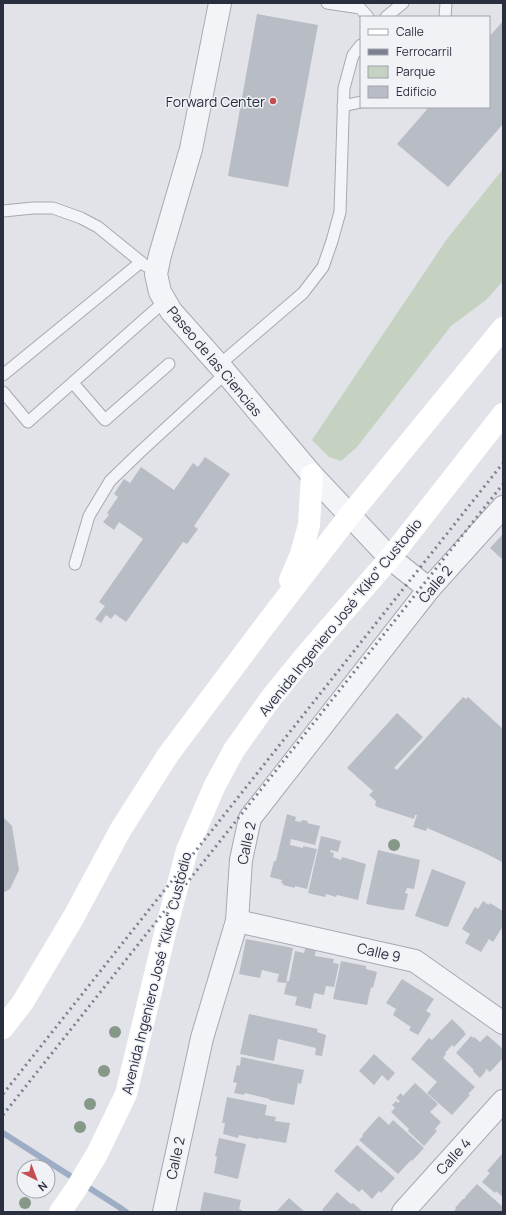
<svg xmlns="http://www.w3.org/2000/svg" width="506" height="1215" viewBox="0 0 506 1215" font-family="Manrope,sans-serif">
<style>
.green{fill:#c5d2c2}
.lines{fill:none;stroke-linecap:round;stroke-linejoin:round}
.stream{stroke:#9eadc6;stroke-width:6}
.building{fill:#b8bcc5}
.lane-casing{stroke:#a6a9b2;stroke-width:13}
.street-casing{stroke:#a6a9b2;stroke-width:24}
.lane{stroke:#f3f4f7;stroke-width:11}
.street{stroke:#f3f4f7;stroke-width:22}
.secondary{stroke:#fff;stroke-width:22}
.rail{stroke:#7b8191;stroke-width:3;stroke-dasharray:2 4;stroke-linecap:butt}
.tree{fill:#869887}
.poi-dot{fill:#c54e53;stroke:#f0f2f6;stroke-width:1.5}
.labels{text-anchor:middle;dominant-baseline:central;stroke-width:3;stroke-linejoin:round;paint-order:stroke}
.poi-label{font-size:14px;fill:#2a2f3f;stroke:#f0f2f6;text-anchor:end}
.street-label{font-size:14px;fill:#2a2f3f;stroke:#f0f2f6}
</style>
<rect width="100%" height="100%" fill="#e1e3e8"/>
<!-- green -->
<polygon class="green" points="503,169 503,281 486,300 451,326 357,447 341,461 329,457 312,440 447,239"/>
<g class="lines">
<!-- stream -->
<polyline class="stream" points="3,1133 119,1207 126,1212"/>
</g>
<!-- building -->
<g class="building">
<polygon points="257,14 318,25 288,187 228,176"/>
<polygon points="503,21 503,124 448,187 397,144 429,107 489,107 489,37"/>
<polygon points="205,457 230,474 194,526 198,529 187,544 183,542 126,622 115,614 111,619 106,615 101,623 95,619 105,606 99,602 143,539 119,522 114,530 103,522 109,515 107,513 118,497 114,494 124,479 130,483 141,467 174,490 193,463 198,467"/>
<polygon points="503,534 503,560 490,548"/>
<polygon points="463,697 466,699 468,697 503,729 503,860 502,862 483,852 427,828 426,831 413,827 417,815 415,815 414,819 377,807 375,805 376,801 369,795 373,791 347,768 397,713 423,737 394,768 397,770"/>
<polygon points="287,814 296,817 295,821 301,822 302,820 308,821 307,823 320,826 315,845 291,839 290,845 303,848 303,846 317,849 307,889 295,886 295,888 283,885 283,883 281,883 282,880 270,877 274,861 276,861"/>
<polygon points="3,817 12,826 19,870 10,889 3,893"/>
<polygon points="321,836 341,841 338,852 331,850 330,852 334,853 333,857 341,860 342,857 366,864 358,900 337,895 336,897 326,894 325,897 308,893"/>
<polygon points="378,850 420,860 414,889 407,888 405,893 408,894 404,910 392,909 366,904"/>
<polygon points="432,869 466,882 448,927 446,926 446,927 415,916"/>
<polygon points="483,901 489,905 490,903 503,911 503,926 493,942 489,939 481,952 465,943 470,934 462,929 475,907 478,909"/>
<polygon points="246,939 293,948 286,983 277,982 279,974 262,970 260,978 239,974"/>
<polygon points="306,946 316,949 315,956 334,959 333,963 339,964 334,987 326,986 324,995 314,993 311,1009 295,1005 297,997 284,994 287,981 289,981 295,951 304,953"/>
<polygon points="341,961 366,966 366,969 377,972 373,988 371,987 367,1005 333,999"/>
<polygon points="402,979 434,999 426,1011 431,1014 418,1035 409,1030 411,1027 393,1015 396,1009 386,1003"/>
<polygon points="249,1014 318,1029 317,1032 326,1035 322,1056 315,1055 316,1048 278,1039 274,1061 240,1054"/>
<polygon points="452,1019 465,1032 464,1032 466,1034 454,1047 452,1045 445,1053 446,1054 443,1058 475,1087 468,1094 470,1095 452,1115 427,1093 437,1082 411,1059 429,1038 432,1040"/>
<polygon points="487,1035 503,1049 503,1058 490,1072 486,1069 485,1070 486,1071 480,1078 473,1071 474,1070 456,1053 471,1036 473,1038 474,1037 480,1042"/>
<polygon points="374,1054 395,1073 388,1081 382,1075 374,1085 359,1071"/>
<polygon points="241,1057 304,1070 301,1084 298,1083 294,1105 269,1100 270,1099 245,1093 244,1095 234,1093 237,1083 233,1082 237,1065 240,1066"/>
<polygon points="415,1083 438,1104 430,1112 441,1122 435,1129 437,1131 424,1146 408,1131 409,1129 391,1112 395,1108 392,1105 396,1101 398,1103 400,1101 396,1098 401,1093 403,1096"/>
<polygon points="227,1097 267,1105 265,1115 276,1117 275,1121 290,1123 286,1143 258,1138 258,1139 239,1135 238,1138 223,1134 225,1123 222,1123"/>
<polygon points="379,1116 389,1125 393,1120 424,1148 412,1161 411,1160 398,1174 359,1140 363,1136 362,1135"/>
<polygon points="219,1138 246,1144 238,1179 214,1173 217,1157 215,1156"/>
<polygon points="357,1145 395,1178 381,1193 379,1191 372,1199 362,1189 359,1192 334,1171"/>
<polygon points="503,1153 503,1197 496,1191 495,1193 482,1182 490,1173 487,1171"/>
<polygon points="477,1184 503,1207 503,1212 453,1212 456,1209 455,1208 463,1199 464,1199 466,1197 465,1197"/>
<polygon points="204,1192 241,1200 239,1209 242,1210 242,1212 200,1212"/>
<polygon points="337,1192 351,1204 353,1203 363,1212 324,1212 322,1210"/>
<polygon points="289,1198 305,1212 276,1212"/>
</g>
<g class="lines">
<!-- lane casing -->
<g class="lane-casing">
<g id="lane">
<polyline points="327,3 360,8 368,17"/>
<polyline points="386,17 403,3"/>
<polyline points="445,17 446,3"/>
<polyline points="343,106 361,102"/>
<polyline points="3,211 33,208 53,208 81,218 98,227 146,266"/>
<polyline points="219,365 303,293 323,267 332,241 340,212 344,88 353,55 361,45"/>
<polyline points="3,375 141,262"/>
<polyline points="73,383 105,420 169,364"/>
<polyline points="3,392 28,422 165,301"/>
<polyline points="75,564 89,516 110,481 140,452 226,373"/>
</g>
</g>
<!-- street casing -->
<g class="street-casing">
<g id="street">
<polyline points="220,3 191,149 160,255 156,274 160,292 171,311 226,373 312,475 390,558 429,589"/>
<polyline points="237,921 415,961 503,1023"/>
<polyline points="164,1212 202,1038 237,921 241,860 250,818 429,589 503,507"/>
<polyline points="403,1212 503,1101"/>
</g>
</g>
<!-- lane -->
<use href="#lane" class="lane"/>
<!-- street -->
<use href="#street" class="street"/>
<!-- secondary -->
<g class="secondary">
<polyline points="290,580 301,554 309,525 312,475"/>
<polyline points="3,1028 23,1002 73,918 121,829 168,755 263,628 349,516 503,328"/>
<polyline points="60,1212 76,1189 97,1154 126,1094 166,929 187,850 215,785 234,750 271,698 305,656 390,558 503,414"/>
</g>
<!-- rail -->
<g class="rail">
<polyline points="3,1094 503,463"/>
<polyline points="3,1115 503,484"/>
</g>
</g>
<!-- trees -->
<g class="tree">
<circle cx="394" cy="845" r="6"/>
<circle cx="115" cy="1032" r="6"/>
<circle cx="104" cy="1071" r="6"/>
<circle cx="90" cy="1104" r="6"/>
<circle cx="80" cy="1127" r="6"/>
<circle cx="25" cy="1203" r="6"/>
</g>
<!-- markers -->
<circle class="poi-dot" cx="273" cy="101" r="4"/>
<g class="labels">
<!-- poi labels -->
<g class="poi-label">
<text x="265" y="101">Forward Center</text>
</g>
<!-- street labels -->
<g class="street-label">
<text transform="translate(215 361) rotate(50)">Paseo de las Ciencias</text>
<text transform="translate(435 584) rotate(-50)">Calle 2</text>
<text transform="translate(340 617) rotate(-51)">Avenida Ingeniero José "Kiko" Custodio</text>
<text transform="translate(246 843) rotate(-78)">Calle 2</text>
<text transform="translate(379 952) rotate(13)">Calle 9</text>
<text transform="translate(156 973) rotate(-76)">Avenida Ingeniero José "Kiko" Custodio</text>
<text transform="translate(453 1156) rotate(-48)">Calle 4</text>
<text transform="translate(175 1158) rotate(-78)">Calle 2</text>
</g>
</g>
<!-- border -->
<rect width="506" height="1215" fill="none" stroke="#2a2f3f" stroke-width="8"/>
<!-- legend -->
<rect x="360" y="16" width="130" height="92" fill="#f0f2f6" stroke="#a1a4ad"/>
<rect x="368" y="29" width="20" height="6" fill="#ffffff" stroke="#a1a4ad"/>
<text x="396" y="36" font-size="12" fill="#2a2f3f">Calle</text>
<rect x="368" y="49" width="20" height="6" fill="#7b8191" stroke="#a1a4ad"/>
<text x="396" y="56" font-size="12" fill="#2a2f3f">Ferrocarril</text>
<rect x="368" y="66" width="20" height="12" fill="#c5d2c2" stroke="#a1a4ad"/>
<text x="396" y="76" font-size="12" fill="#2a2f3f">Parque</text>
<rect x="368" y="86" width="20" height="12" fill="#b8bcc5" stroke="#a1a4ad"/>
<text x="396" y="96" font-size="12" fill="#2a2f3f">Edificio</text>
<!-- north arrow -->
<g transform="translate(36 1179) rotate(138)"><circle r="19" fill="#f0f2f6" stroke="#a1a4ad"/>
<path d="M0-3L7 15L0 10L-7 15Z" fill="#c54e53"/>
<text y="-6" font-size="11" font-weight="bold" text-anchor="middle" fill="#2a2f3f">N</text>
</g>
</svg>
